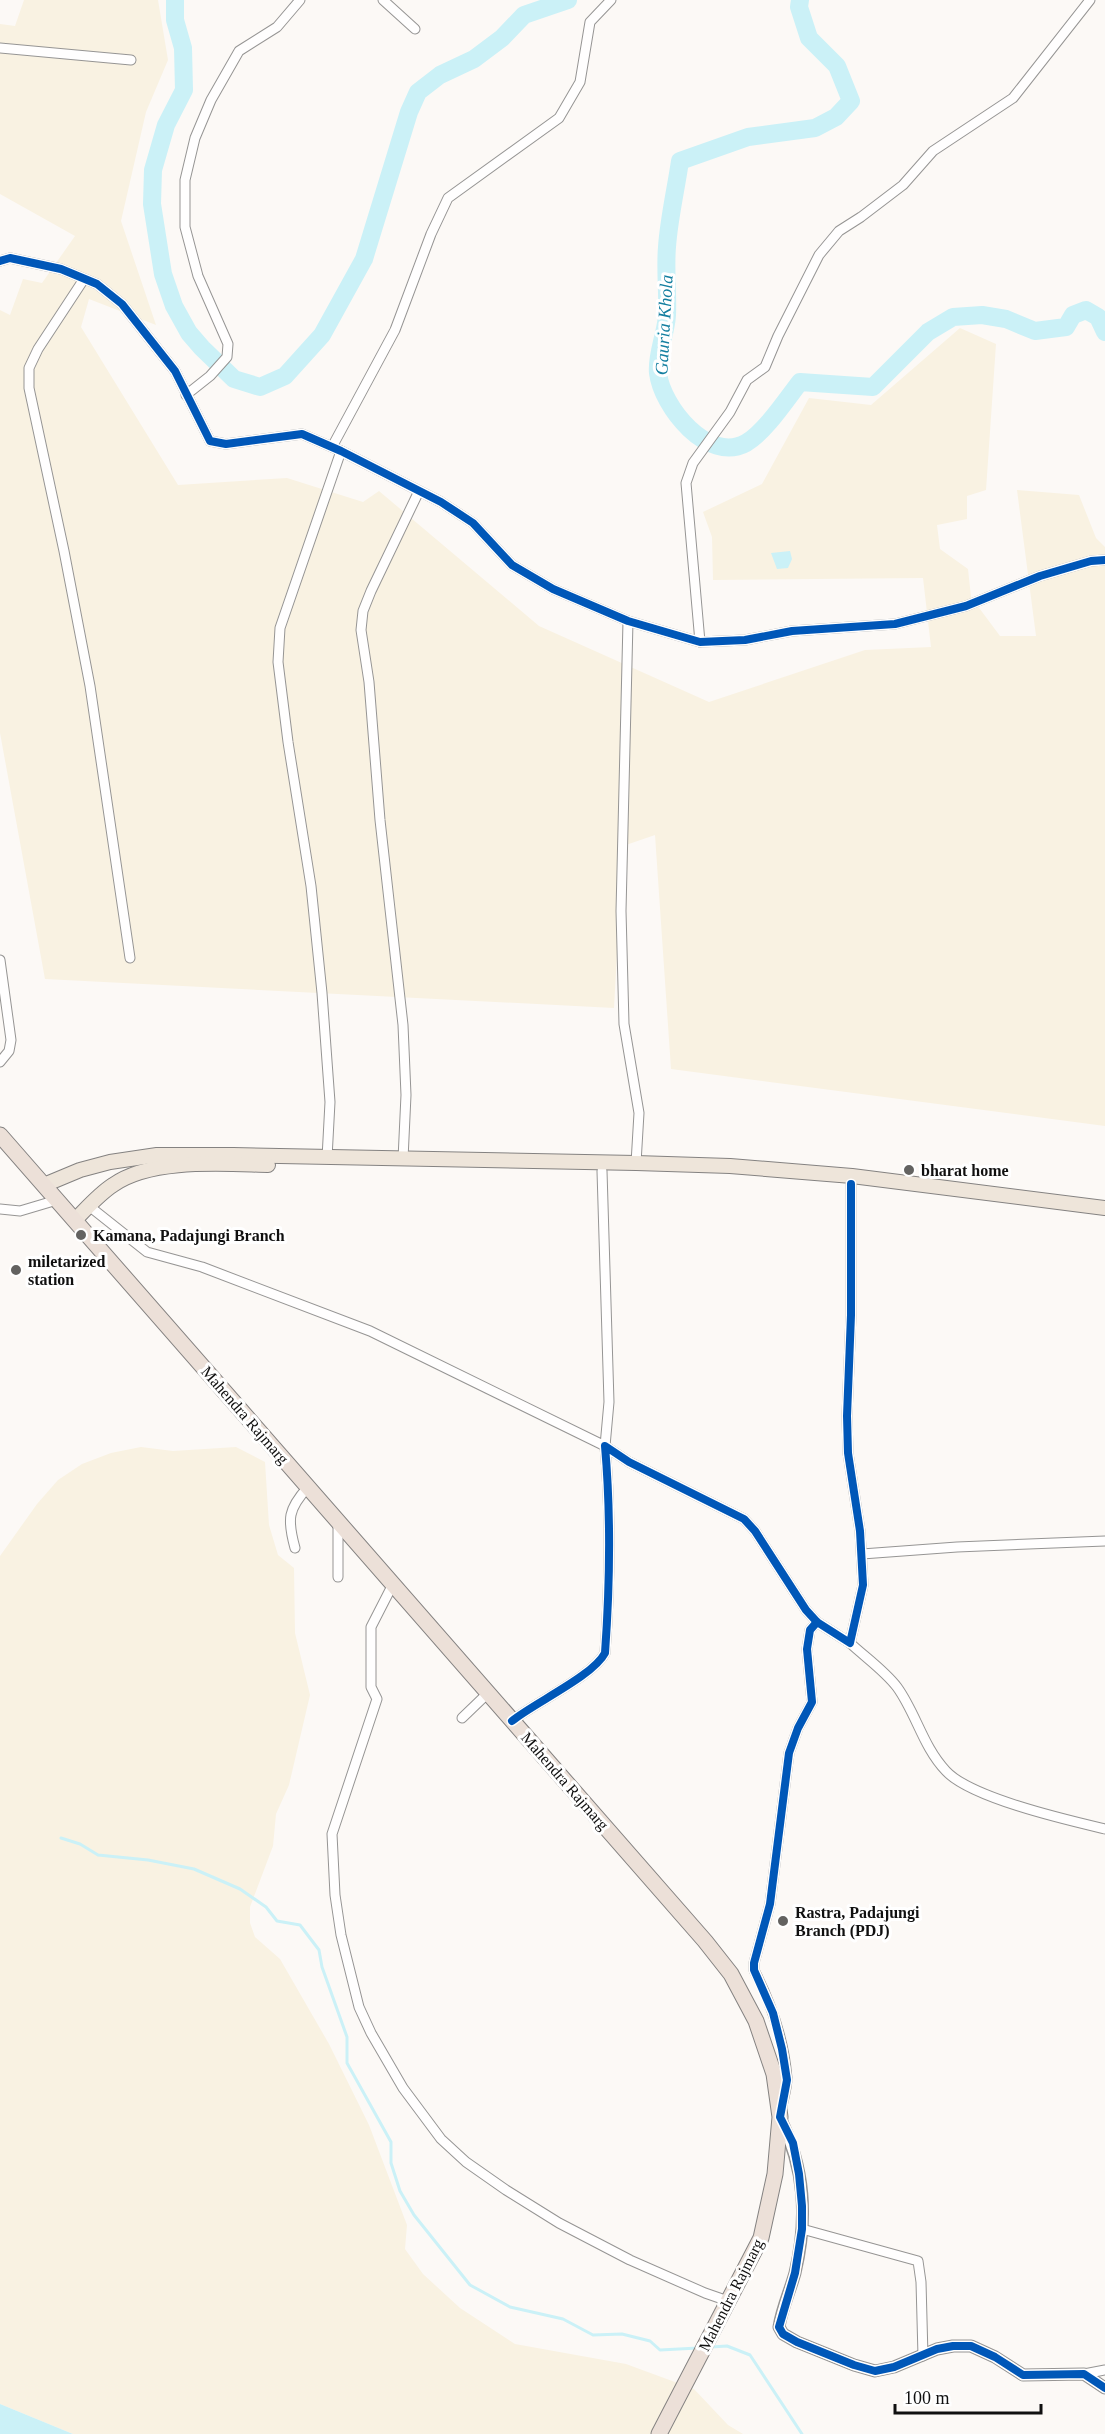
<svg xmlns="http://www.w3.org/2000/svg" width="1105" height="2434" viewBox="0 0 1105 2434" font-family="Georgia,serif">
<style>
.farmland{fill:#f9f2e2}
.water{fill:#cbf1f7}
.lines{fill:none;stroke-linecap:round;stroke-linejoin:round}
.stream{stroke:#cbf1f7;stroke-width:3}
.river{stroke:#cbf1f7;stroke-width:18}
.minor-casing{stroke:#969594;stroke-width:11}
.tertiary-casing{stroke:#969594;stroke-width:13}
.primary-casing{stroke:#848281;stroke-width:16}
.trunk-casing{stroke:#848281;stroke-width:17}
.minor{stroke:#fffefe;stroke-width:9}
.tertiary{stroke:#fffefe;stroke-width:10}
.primary{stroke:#eee5da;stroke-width:14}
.trunk{stroke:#ece0d8;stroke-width:15}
.cycleway-casing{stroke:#fff;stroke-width:11}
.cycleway{stroke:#0057b8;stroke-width:8}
.poi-dot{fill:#636260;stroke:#fff;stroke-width:2}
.labels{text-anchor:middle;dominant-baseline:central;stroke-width:6;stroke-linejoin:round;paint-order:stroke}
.poi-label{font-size:16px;font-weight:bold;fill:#101010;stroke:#fff;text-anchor:start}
.street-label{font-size:16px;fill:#101010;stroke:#fff}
.water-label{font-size:18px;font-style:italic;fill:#147fa0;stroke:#fff}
</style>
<rect width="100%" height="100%" fill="#fcf9f6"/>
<!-- farmland -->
<g class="farmland">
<polygon points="24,0 158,0 168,60 146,112 121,221 156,325 89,299 81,327 178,485 287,478 363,502 379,491 539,626 709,702 865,650 931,647 923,578 713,580 712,537 703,512 762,484 809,398 871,405 960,328 996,344 986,490 967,496 967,519 937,525 940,549 968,569 971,597 1000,636 1036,636 1017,490 1079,495 1096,538 1105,547 1105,1126 671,1069 655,835 623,846 614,1008 45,979 0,733 0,310 10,315 23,279 42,283 75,236 0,194 0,24 15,26"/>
<polygon points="141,1447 173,1451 236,1447 265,1462 269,1525 278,1555 294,1568 295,1633 310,1695 289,1785 276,1814 273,1846 250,1907 250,1923 255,1937 280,1959 329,2044 369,2125 407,2225 405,2249 423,2274 460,2308 515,2344 626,2364 694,2389 728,2425 743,2434 73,2434 0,2404 0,1556 37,1504 58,1480 82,1464 111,1453"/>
</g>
<!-- water -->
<g class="water">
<polygon points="790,551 792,559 788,568 777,569 771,553"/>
<polygon points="0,2404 73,2434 0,2434"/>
</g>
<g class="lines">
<!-- stream -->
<g class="stream">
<polyline points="61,1838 80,1844 98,1855 148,1860 194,1869 240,1889 266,1907 277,1921 300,1925 319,1950 322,1967 347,2037 347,2063 391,2142 391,2163 400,2191 414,2215 470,2285 510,2307 563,2319 593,2335 622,2334 650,2341 660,2350 698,2348"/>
<polyline points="711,2347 727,2346 750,2355 802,2434"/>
</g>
<!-- river -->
<g class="river">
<polyline points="175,0 175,20 183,48 184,90 166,125 153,170 152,204 163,274 174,306 189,333 202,348 234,379 260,387 285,376 322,335 364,259 409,112 418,92 440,75 474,59 502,38 524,15 568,0"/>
<path d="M800,0L799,7L809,38L837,66L851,101L836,117L815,128L748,137L680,161C676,189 669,218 667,247C665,269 668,292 667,315C666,334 656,355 658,373C662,407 708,464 746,443C765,432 786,400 800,382L873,387L928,332L953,317L982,315L1006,319L1035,331L1066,327L1073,315L1086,310L1098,317L1105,332"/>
</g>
<!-- minor casing -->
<g class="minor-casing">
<g id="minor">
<polyline points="383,0 415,29"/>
<polyline points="0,48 131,60"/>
<polyline points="0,261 10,258 61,269 97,284 122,304 175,371 210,441 226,444 302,434 341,451 441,502 473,523 512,565 553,589 628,621 700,642 745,640 792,631 895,624 966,606 1040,576 1091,561 1105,560"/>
<polyline points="84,279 38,349 29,368 29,388 64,551 90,686 130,958"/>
<polyline points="186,395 210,376 227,357 228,344 198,276 185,227 185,180 195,138 211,100 239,51 277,27 300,0"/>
<polyline points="332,447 395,330 431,234 448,198 559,118 580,82 590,22 611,0"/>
<polyline points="628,621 621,911 624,1024 639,1113 636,1163"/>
<polyline points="700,642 686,483 693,463 730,412 747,380 765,367 778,336 819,255 839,231 861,217 903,185 933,151 1013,98 1090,0"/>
<polyline points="0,960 11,1040 9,1051 0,1062"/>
<polyline points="327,1158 330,1102 322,993 311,886 288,742 278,662 280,628 341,451"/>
<polyline points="403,1159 406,1095 403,1025 380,820 369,682 361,630 363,611 371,591 419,491"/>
<polyline points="89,1206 147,1252 202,1267 370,1331 605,1446 609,1402 602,1171"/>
<polyline points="0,1209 20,1211 57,1200"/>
<polyline points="338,1522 338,1577"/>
<path d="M295,1548C287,1519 288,1509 308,1487"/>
<polyline points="862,1554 957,1547 1105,1541"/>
<polyline points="392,1586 371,1627 371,1687 377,1699 332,1834 335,1895 341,1935 359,2007 371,2033 403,2088 441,2139 466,2162 506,2190 559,2223 630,2260 705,2293 728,2301"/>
<path d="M850,1643C865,1657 885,1671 897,1687C916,1713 923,1747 946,1771C971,1798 1067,1820 1105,1829"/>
<polyline points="462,1718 488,1693"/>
<path d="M512,1721C534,1703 593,1676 605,1653C610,1584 611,1515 605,1446L629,1462L744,1519L755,1531L806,1610L817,1622L850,1643L863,1585L860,1531L848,1453L847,1416L851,1315V1184"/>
<path d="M782,2106C784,2097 787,2087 787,2078C784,2040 771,2003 754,1970V1963L770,1904L789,1753L798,1728L812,1702L807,1649L810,1630L817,1622"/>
<polyline points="802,2229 918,2261 921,2282 923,2356"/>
<polyline points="1084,2374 1105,2370"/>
</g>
</g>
<!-- tertiary casing -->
<g class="tertiary-casing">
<path id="tertiary" d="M780,2118C805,2168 808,2218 795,2273C790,2291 782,2308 779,2327L783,2334L797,2342L854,2365L875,2371L894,2367L937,2349L953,2346H971L995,2357L1023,2375L1084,2374L1105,2388"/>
</g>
<!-- primary casing -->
<g class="primary-casing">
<g id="primary">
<polyline points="44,1185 80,1170 110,1162 157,1155 233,1155 636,1163 730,1166 852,1176 1105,1208"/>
<path d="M75,1220C87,1208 99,1194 113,1185C151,1158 223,1164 268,1165"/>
</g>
</g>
<!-- trunk casing -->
<g class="trunk-casing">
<polyline id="trunk" points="0,1135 705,1941 731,1974 756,2021 774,2074 780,2117 775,2174 761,2238 659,2434"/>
</g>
<!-- minor -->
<use href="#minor" class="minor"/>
<!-- tertiary -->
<use href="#tertiary" class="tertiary"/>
<!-- primary -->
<use href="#primary" class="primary"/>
<!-- trunk -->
<use href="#trunk" class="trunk"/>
<!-- cycleway casing -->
<g class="cycleway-casing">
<g id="cycleway">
<polyline points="0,261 10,258 61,269 97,284 122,304 175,371 210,441 226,444 302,434 341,451 441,502 473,523 512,565 553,589 628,621 700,642 745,640 792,631 895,624 966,606 1040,576 1091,561 1105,560"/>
<polyline points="817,1622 810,1630 807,1649 812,1702 798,1728 789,1753 770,1904 754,1963 754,1970 773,2013 782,2049 787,2080 780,2117 793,2143 799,2174 802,2206 802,2229 795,2273 779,2327 783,2334 797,2342 854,2365 875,2371 894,2367 937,2349 953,2346 971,2346 995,2357 1023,2375 1084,2374 1105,2388"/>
<path d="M512,1721C534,1703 593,1676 605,1653C610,1584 611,1515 605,1446L629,1462L744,1519L755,1531L806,1610L817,1622L850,1643L863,1585L860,1531L848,1453L847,1416L851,1315V1184"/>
</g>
</g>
<!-- cycleway -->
<use href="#cycleway" class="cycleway"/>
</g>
<!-- markers -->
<g class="poi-dot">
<circle cx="909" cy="1170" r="6"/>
<circle cx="81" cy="1235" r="6"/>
<circle cx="16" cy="1270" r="6"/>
<circle cx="783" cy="1921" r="6"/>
</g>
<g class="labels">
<!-- poi labels -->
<g class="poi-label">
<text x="921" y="1170">bharat home</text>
<text x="93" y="1235">Kamana, Padajungi Branch</text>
<text x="28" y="1261">miletarized<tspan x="28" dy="18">station</tspan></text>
<text x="795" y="1912">Rastra, Padajungi<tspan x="795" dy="18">Branch (PDJ)</tspan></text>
</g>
<!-- street labels -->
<g class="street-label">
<text transform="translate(245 1415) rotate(49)">Mahendra Rajmarg</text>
<text transform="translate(565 1781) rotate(49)">Mahendra Rajmarg</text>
<text transform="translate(731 2295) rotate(-63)">Mahendra Rajmarg</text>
</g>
<!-- water labels -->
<g class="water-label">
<text transform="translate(664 325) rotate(-87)">Gauria Khola</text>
</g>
</g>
<!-- scale -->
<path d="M895 2404v9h146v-9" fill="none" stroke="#101010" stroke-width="3"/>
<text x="904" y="2404" font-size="18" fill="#101010" stroke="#ffffff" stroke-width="4.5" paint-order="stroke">100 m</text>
</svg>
